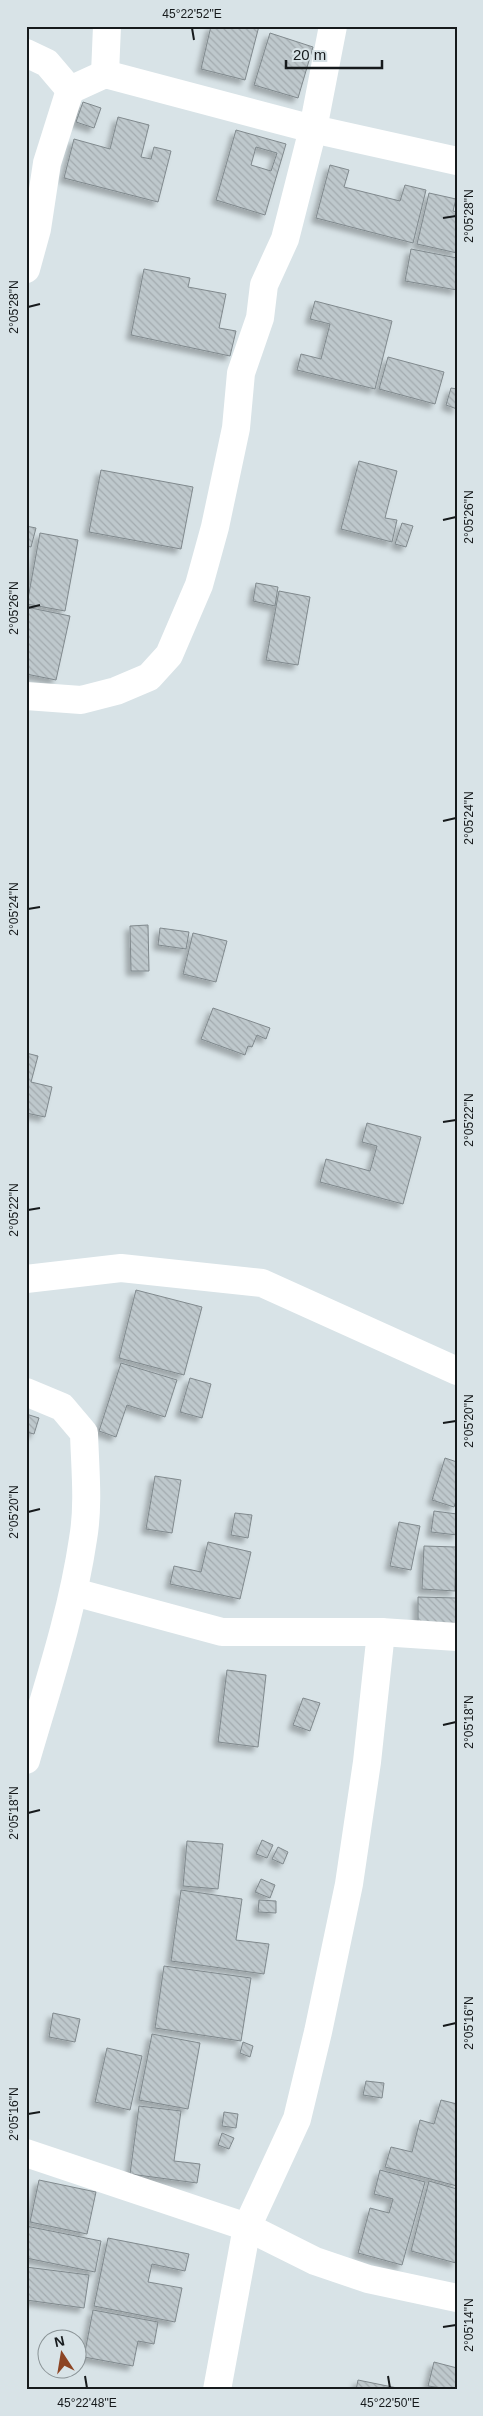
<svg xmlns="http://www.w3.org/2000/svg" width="483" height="2416" viewBox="0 0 483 2416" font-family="Arial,sans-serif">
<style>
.building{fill:url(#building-back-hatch);stroke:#80898d;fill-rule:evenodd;filter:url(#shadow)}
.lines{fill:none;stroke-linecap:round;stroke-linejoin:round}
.minor{stroke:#fff;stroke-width:28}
.ticks{fill:none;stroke:#161a1c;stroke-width:2}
.neatline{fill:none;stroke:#161a1c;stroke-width:2}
.ticks-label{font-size:12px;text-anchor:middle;fill:#161a1c}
</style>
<defs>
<pattern id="building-back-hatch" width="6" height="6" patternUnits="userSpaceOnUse" patternTransform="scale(1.25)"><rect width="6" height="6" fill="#bec8cc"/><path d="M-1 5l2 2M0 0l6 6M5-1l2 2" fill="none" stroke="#a3abaf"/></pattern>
<filter id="shadow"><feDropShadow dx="-4.5" dy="4.5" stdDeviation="2.5" flood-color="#0004"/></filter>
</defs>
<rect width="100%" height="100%" fill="#d8e3e7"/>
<!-- building -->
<g class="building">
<polygon points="211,26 259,26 245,80 201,69"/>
<polygon points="270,33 313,47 298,98 254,85"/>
<polygon points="83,102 101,108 94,128 76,122"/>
<polygon points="118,117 149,125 141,157 151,159 154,147 171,151 158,202 64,178 74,139 110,149"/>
<path d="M236,130L286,144L265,215L216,200ZM256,147L277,153L271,171L251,165Z"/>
<polygon points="330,165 349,170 344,187 400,201 405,185 426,190 413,243 316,218"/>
<polygon points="429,193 456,199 453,211 457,212 457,253 417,244"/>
<polygon points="411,249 457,258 457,290 405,281"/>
<polygon points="144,269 190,278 188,287 226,294 219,328 236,331 230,356 131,335"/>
<polygon points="315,301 392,321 375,389 297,370 301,354 321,359 330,324 310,319"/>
<polygon points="388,357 444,372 435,404 379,389"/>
<polygon points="451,388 457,389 457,409 446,405"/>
<polygon points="359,461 397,471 385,518 397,520 392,542 341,529"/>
<polygon points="101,470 193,487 181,549 89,532"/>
<polygon points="402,523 413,526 406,547 395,544"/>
<polygon points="26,526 36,528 31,547 26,546"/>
<polygon points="40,533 78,540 65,611 27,604"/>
<polygon points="256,583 278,587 275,606 253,601"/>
<polygon points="279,591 310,597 298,665 266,660"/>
<polygon points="26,607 70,616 56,680 26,674"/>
<polygon points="148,925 149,971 131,971 130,926"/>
<polygon points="160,928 189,932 186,949 158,945"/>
<polygon points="193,933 227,941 216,982 183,974"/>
<polygon points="213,1008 270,1028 266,1039 257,1035 252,1047 248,1046 245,1055 201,1039"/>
<polygon points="26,1053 38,1056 31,1082 52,1087 45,1117 26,1113"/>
<polygon points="367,1123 421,1137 403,1204 320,1182 326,1159 370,1171 377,1146 362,1142"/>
<polygon points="136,1290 202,1307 184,1375 119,1358"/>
<polygon points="121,1363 177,1380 165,1417 127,1405 116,1437 99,1431"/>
<polygon points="190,1378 211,1384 202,1418 180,1412"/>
<polygon points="26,1414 39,1418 34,1434 26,1432"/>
<polygon points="445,1458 457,1462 457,1498 454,1507 432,1500"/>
<polygon points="155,1476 181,1480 172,1533 146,1529"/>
<polygon points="434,1511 457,1514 457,1535 431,1532"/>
<polygon points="235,1513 252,1515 248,1538 231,1535"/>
<polygon points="399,1522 420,1526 411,1570 390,1566"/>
<polygon points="208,1542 251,1552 240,1599 170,1584 174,1566 201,1572"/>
<polygon points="424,1546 456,1547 455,1591 422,1589"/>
<polygon points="418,1597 457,1598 457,1625 418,1625"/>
<polygon points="227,1670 266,1675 258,1747 218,1742"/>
<polygon points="303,1698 320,1703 310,1731 293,1725"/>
<polygon points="262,1840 273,1845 267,1858 256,1854"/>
<polygon points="187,1841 223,1844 218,1889 183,1886"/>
<polygon points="278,1847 288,1852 283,1864 272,1859"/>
<polygon points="261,1879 275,1885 270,1898 255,1892"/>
<polygon points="181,1890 242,1899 236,1940 269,1944 264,1974 171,1961"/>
<polygon points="259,1900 276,1901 276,1913 258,1912"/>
<polygon points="164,1966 251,1978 241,2041 155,2028"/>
<polygon points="53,2013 80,2019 75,2042 49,2037"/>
<polygon points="152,2034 200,2043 188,2109 139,2100"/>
<polygon points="243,2042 253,2046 250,2057 240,2053"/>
<polygon points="107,2048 142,2056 130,2110 95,2102"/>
<polygon points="366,2081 384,2083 382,2098 363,2095"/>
<polygon points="441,2100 457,2104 457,2186 385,2167 391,2147 412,2152 420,2120 434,2124"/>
<polygon points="139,2106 181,2111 174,2161 200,2164 197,2183 130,2174"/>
<polygon points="224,2112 238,2114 236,2128 222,2126"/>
<polygon points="222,2133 234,2138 229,2149 218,2145"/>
<polygon points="380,2170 425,2182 402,2265 358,2253 370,2208 389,2213 393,2199 374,2194"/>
<polygon points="39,2180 96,2192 87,2234 30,2222"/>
<polygon points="429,2181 457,2189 456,2263 411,2251"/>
<polygon points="26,2226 101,2241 95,2272 26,2258"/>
<polygon points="108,2238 189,2254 185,2271 152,2264 148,2282 182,2288 175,2322 94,2306"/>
<polygon points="26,2267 89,2275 84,2308 26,2300"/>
<polygon points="93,2310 158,2322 154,2344 138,2341 133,2366 84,2357"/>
<polygon points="434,2362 457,2368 457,2390 428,2386"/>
<polygon points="358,2380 407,2390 356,2390"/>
</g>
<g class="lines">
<!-- minor -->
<g class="minor">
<polyline points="26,53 47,63 70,90 105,74 313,129 457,161"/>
<polyline points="105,74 107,26"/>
<polyline points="26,269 37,229 47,163 70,90"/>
<polyline points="26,696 81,700 116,691 149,677 169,655 199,585 215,527 236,428 241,373 260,318 264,285 285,239 313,129 333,26"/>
<polyline points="26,1279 121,1268 262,1283 457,1371"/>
<path d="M26,1392L62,1407L84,1433C85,1467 89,1505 83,1539C72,1614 47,1688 26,1760"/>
<polyline points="74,1592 222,1632 381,1632 457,1637"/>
<polyline points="26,2153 247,2227 315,2261 368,2279 457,2298"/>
<polyline points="217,2390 247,2227 297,2119 318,2032 349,1884 367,1762 381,1632"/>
</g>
</g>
<!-- ticks -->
<path class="ticks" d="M192,28L194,40M443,218L456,216M28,307L40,304M443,520L456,517M28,608L40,605M443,821L456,818M28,909L40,907M443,1122L456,1120M28,1210L40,1208M443,1423L456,1421M28,1512L40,1509M443,1725L456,1722M28,1813L40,1810M443,2026L456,2023M28,2114L40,2112M443,2327L456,2325M85,2376L87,2388M388,2376L390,2388"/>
<!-- border -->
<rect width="483" height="2416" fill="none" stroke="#d8e3e7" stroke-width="55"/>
<!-- north arrow -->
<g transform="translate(62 2354) rotate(348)"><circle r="24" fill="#d8e3e7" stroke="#8a9396"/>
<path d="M0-4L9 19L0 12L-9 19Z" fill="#8c4423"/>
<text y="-8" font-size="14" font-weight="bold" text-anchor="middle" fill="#161a1c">N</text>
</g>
<!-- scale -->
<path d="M286 60v8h96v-8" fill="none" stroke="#161a1c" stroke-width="2.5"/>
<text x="293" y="60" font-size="15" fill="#161a1c" stroke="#d8e3e7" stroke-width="4" paint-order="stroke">20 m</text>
<rect x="28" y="28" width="428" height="2360" class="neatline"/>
<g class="ticks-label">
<text x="192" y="18">45°22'52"E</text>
<text transform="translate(469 216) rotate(-90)" y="4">2°05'28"N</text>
<text transform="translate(14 307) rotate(-90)" y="4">2°05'28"N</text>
<text transform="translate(469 517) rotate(-90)" y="4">2°05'26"N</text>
<text transform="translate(14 608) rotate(-90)" y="4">2°05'26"N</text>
<text transform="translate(469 818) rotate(-90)" y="4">2°05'24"N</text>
<text transform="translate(14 909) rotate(-90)" y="4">2°05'24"N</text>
<text transform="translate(469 1120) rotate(-90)" y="4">2°05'22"N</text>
<text transform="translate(14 1210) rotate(-90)" y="4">2°05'22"N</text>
<text transform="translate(469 1421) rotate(-90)" y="4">2°05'20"N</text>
<text transform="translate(14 1512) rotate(-90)" y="4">2°05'20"N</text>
<text transform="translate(469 1722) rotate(-90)" y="4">2°05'18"N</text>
<text transform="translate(14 1813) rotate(-90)" y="4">2°05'18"N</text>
<text transform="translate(469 2023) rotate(-90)" y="4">2°05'16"N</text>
<text transform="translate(14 2114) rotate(-90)" y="4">2°05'16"N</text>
<text transform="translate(469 2325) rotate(-90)" y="4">2°05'14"N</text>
<text x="87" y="2407">45°22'48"E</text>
<text x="390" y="2407">45°22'50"E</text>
</g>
</svg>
